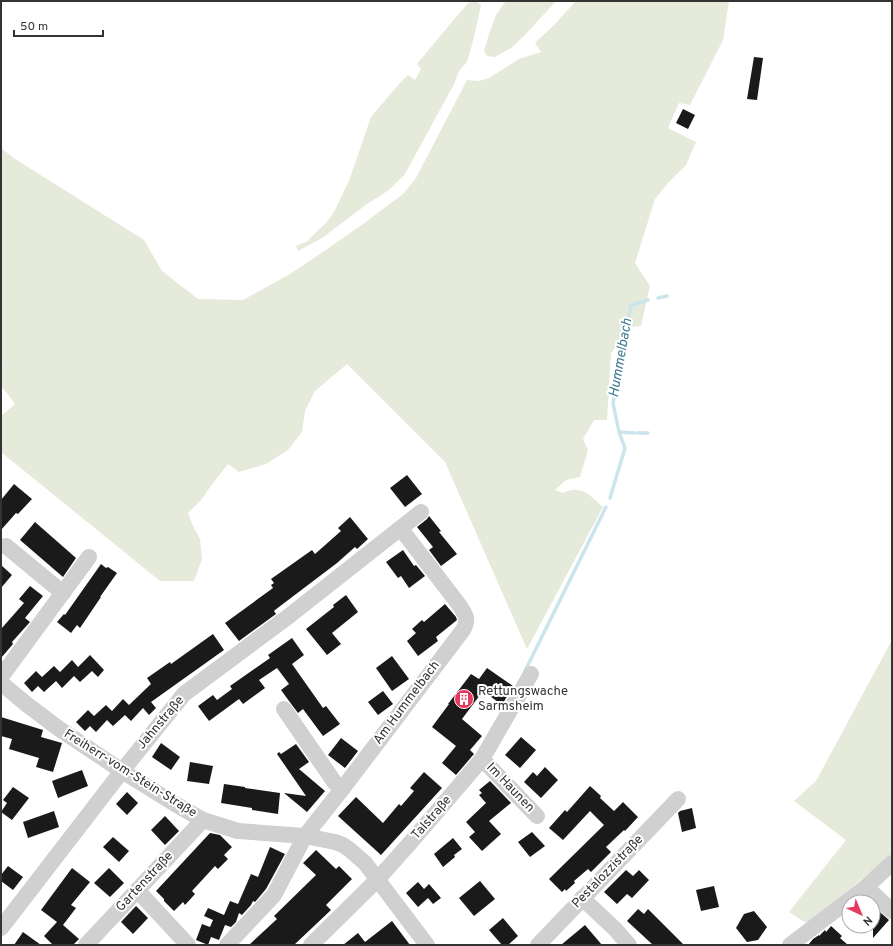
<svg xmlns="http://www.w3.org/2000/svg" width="893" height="946" viewBox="0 0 893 946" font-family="Overpass,sans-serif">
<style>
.green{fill:#e5eadb}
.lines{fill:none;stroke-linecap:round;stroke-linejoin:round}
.stream{stroke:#cce4ec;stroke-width:3.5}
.building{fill:#1a1a1a}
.minor{stroke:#d0d0d0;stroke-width:16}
.labels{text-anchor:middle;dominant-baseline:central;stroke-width:4;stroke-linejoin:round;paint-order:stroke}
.poi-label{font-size:13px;fill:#333;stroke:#fff;text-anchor:start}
.street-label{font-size:13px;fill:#333;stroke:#fff}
.water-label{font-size:14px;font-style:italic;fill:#3d7b8f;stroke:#fff}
</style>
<rect width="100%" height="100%" fill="#fff"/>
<!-- green -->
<g class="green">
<polygon points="470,1 476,1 481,5 473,41 467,62 459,71 454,84 405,174 389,190 367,204 322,238 298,251 296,246 308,241 313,235 326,223 334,212 349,181 371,117 399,84 408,75 415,80 421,69 417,64 451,23"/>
<polygon points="506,1 556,1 525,35 511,48 495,57 487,56 484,51 489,34 496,15"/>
<path d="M576,1H729L723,40L690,105L679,103L668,128L696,142L686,165L668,183L655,199L635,263L650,286L641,326L632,327L611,353L607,420H594L583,439L588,450L580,477L566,480L555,490L563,493C582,484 589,495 603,507L527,649L445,462L347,364L315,391L305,411L302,432L288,450L266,464L239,472L228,464L210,487L202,499L188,513L192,524L200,539L202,559L194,581H160L1,452V416L14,405V402L1,386V365L3,362L1,359V148L15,159L144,240L162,271L198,299L243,300L290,274L323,252L363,224L403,194L416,178L467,80L479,81L489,78L519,59L541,52L535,43L555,24Z"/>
<polygon points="892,640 892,854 808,924 789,912 846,840 794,801 816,781"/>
</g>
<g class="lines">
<!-- stream -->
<g class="stream">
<polyline points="658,298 667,296"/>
<polyline points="619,432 635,433"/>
<polyline points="638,433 648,433"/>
<polyline points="610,498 625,448 619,432 613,403 631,305 648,300"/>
<polyline points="525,671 606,507"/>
</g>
</g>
<!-- building -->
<g class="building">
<polygon points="754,57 763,58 757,100 747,99"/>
<polygon points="683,109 695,115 688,129 676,123"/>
<polygon points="407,475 422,494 405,507 390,488"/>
<polygon points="14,484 32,499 18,514 16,513 1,530 1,500"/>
<polygon points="429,516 441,531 439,532 457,554 441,566 429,550 433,547 417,527 427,519"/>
<polygon points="350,517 368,539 357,549 355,547 337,563 275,610 274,611 276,614 239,641 225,623 273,588 271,585 274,583 271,579 312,550 315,554 341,531 338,528"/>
<polygon points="35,522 76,558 63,577 20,540"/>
<polygon points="403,550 414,566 416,565 425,576 409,588 401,576 398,578 386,562"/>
<polygon points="101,564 106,568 108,567 117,573 100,597 101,597 80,628 77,625 71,633 57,622 64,614 65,615"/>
<polygon points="1,565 12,575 1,588"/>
<polygon points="30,586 43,596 25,618 30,622 12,642 13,644 1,658 1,629 24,603 19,599"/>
<polygon points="346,595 358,612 332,633 341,644 327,655 306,629 334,607 333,605"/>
<polygon points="445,604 456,617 457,620 436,637 438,641 418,656 407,641 416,633 412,629 422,620 424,622"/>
<polygon points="213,634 224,650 151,702 156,708 149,715 143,708 131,721 125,715 113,726 107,720 96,732 90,726 85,731 76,722 88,710 94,716 106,705 112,711 123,699 129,705 151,684 147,678 170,662 171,664"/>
<polygon points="292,638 304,655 292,664 323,708 326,706 340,724 323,736 303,709 298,713 289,701 281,690 289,684 277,668 259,680 265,688 243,704 239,699 209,721 198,706 213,695 217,700 232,689 230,686 270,658 268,655"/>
<polygon points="90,655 104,670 98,677 92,671 80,682 74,676 62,688 56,681 44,692 38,686 32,692 24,683 36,671 42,677 54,666 60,672 72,660 78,667"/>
<polygon points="392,656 409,679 392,691 376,668"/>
<polygon points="487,668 513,686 502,705 483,691 462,719 482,736 470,750 474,754 456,775 442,763 456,746 432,727 449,704 448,704 471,674 479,679"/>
<polygon points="383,691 393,704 378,715 368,702"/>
<polygon points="1,717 43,730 41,737 62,743 53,772 36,767 39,758 9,749 12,739 1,736"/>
<polygon points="521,737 536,750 520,768 505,755"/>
<polygon points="341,738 358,751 345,768 328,755"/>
<polygon points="161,743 180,757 171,770 152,757"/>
<polygon points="296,744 309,762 299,769 325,791 307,812 284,793 306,796 277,754 279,752 281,754"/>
<polygon points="190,762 213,766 209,784 187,781"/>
<polygon points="545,767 558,780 541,798 524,782 533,772 537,776"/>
<polygon points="82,770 88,786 58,798 52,781"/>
<polygon points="424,772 442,788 381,855 338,816 356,797 383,823 399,804 401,806 414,791 410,788"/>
<polygon points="490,781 511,803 489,821 501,834 482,851 469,837 475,832 466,822 486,803 479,795 482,793 479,790"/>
<polygon points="224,784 245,787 245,788 280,793 278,814 252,810 252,808 221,803"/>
<polygon points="590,786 601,796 600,798 614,811 623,802 638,817 625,831 624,830 606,847 611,852 591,872 588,869 574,881 575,883 566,891 565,889 562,892 549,879 604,825 590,811 563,840 549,828 565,810 567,812"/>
<polygon points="13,787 29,798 12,820 1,812 7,803 3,800"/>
<polygon points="127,792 138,803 127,815 116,804"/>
<polygon points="692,808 696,828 682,832 678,813 680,811"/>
<polygon points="54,811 59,827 28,838 23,822"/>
<polygon points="165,816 179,831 165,845 151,830"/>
<polygon points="532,832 545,846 530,857 518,842"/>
<polygon points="210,833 220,835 232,847 224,855 228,859 218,869 215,866 192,891 195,894 185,905 183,902 174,911 164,901 164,899 156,891"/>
<polygon points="113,837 129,851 119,862 103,847"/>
<polygon points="453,838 462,849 454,855 455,857 443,867 434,854"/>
<polygon points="270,847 285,854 266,889 255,902 253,901 251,905 242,915 239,913 236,922 231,927 225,925 219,940 211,937 208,945 196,940 202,924 210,927 213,920 204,916 208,908 224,915 230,901 238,904 251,874 258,877"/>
<polygon points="316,850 336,869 339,866 352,879 326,905 331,910 294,945 249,945 277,919 274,916 316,875 303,863"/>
<polygon points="8,866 23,877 13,890 1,881 1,875"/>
<polygon points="72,868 90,882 71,905 76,908 63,925 79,939 73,945 53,945 44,936 57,922 41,910"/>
<polygon points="109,868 124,883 110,897 94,883"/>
<polygon points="626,870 633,876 639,870 649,880 632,898 627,894 617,904 604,892"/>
<polygon points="480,881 495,899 474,916 459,898"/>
<polygon points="418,882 424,889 429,884 441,898 433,904 428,898 418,907 406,893"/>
<polygon points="714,886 719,907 701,911 696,890"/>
<polygon points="136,906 148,918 133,934 121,922"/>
<polygon points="873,906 889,920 873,938"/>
<polygon points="638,909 644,914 648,909 684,945 653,945 627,921"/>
<polygon points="754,911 767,927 758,940 747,942 736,928 744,914"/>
<polygon points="503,918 518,936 508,945 502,945 489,930"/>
<polygon points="392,921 410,945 343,945 358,933 365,942"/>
<polygon points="585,925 602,945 561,945"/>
<polygon points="831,926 842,936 840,938 848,945 808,945 813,939 819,935 819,936 825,930 826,932"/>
<polygon points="23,932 41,945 14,945"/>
</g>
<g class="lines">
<!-- minor -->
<g class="minor">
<polyline points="6,546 63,593"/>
<polyline points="1,677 89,557"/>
<polyline points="1,683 25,703 58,728 122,771 175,804 203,820 238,831 305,836 335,842 343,845 350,850 365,863 427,945"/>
<polyline points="284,709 335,783 343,788"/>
<polyline points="482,759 537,816"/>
<polyline points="866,887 892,911"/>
<polyline points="137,890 188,945"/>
<polyline points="582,898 615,929 629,945"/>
<polyline points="1,928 122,771 184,694 289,616 421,512"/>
<polyline points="86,945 203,820"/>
<path d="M227,945L274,895L305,836L343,788L463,630C469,619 466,616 460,606L401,529"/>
<polyline points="311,945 377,880 410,843 482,759 531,674"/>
<polyline points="538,945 678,799"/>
<polyline points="790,945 866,887 892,863"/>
</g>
</g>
<!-- icons -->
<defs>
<g id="building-disc" transform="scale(1)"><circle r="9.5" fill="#e6395e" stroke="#fff"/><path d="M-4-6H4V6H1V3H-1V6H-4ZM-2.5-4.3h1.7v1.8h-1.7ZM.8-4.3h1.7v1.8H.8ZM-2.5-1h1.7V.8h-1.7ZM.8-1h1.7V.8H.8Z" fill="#fff"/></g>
</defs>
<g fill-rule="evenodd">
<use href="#building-disc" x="464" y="699"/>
</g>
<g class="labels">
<!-- poi labels -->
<g class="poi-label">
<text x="478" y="692">Rettungswache<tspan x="478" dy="15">Sarmsheim</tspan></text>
</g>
<!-- street labels -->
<g class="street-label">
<text transform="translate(407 703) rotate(-53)">Am Hummelbach</text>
<text transform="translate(161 723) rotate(-50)">Jahnstraße</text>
<text transform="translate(130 774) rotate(32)">Freiherr-vom-Stein-Straße</text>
<text transform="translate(510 788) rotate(46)">Im Haunen</text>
<text transform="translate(432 818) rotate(-49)">Talstraße</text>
<text transform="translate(608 872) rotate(-46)">Pestalozzistraße</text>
<text transform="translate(145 882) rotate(-47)">Gartenstraße</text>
</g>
<!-- water labels -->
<g class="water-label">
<text transform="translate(621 358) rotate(-80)">Hummelbach</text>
</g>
</g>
<!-- border -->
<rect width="893" height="946" fill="none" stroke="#333333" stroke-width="4"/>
<!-- north arrow -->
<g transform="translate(861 914) rotate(136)"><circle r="19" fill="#ffffff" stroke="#adadad"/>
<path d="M0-3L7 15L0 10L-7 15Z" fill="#e6395e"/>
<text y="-6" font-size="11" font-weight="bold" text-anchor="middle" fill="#333333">N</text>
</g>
<!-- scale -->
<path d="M14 30v6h89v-6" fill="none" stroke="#333333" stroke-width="2"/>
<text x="20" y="30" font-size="12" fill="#333333" stroke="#ffffff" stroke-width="3" paint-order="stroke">50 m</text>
</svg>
